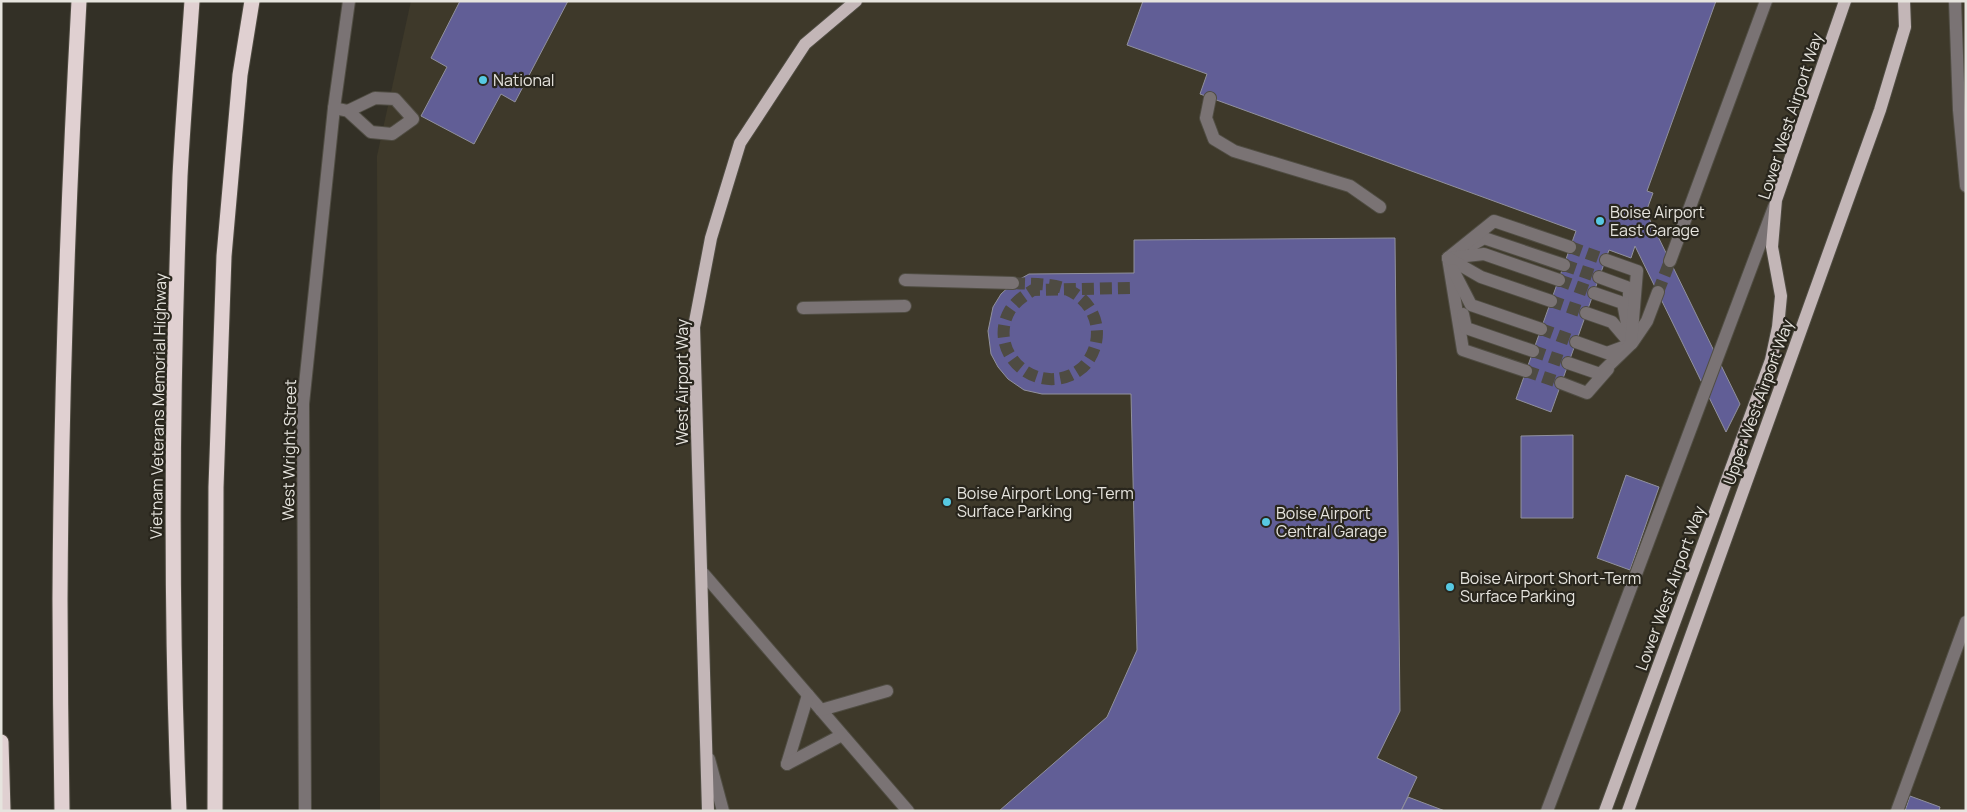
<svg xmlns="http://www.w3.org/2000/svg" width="1967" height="812" viewBox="0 0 1967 812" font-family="Manrope,sans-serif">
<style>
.built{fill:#3e392a}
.building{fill:#615e96;stroke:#91919d}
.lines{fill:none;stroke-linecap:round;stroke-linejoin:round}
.minor-tunnel{stroke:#4e4b42;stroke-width:12;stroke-dasharray:12 6;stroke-linecap:butt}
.minor-casing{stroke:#504d43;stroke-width:14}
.major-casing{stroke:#504d43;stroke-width:14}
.highway-casing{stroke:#504d43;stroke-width:17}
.minor{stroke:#7a7374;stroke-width:12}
.major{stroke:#c3b6b7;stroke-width:12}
.highway{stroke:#e0d0d1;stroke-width:15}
.poi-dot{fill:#57c9e2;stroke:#29261d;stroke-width:2}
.labels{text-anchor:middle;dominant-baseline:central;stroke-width:4.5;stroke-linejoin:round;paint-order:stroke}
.poi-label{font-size:16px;fill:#e6e4de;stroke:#29261d;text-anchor:start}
.street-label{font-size:16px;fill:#e6e4de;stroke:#29261d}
</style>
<rect width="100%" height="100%" fill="#333026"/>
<!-- built -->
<polygon class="built" points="411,1 1966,1 1966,811 380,811 377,156"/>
<!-- building -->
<g class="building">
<polygon points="460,1 568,1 515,102 501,94 474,144 421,116 447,67 431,58"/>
<polygon points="1143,1 1716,1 1647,191 1653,193 1646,212 1740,404 1726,432 1635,246 1631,258 1609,250 1551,412 1516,399 1576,231 1200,94 1207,74 1127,45"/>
<polygon points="1395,238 1400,711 1377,758 1417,777 1401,811 999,811 1107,717 1137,650 1131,394 1042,394 1024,390 1008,379 998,367 991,354 988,331 993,307 1001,294 1013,283 1029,274 1134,273 1134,240"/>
<polygon points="1573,435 1573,518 1521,518 1521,436"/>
<polygon points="1626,475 1659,487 1630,570 1597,558"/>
<polygon points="1910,796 1940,807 1939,811 1905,811"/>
<polygon points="1408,797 1445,811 1401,811"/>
</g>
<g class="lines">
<!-- minor-tunnel -->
<g class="minor-tunnel">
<polyline points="1570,247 1606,260"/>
<polyline points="1564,265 1599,277"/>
<polyline points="1559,280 1594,293"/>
<path d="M1013,283C1029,284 1050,283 1066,289C1096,301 1106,335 1088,361C1085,367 1077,372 1071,375C1030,393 987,349 1010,310C1016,301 1025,295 1033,290L1130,288"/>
<polyline points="1658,292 1670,261"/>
<polyline points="1551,301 1586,313"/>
<polyline points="1541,329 1576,342"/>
<polyline points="1533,351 1568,363"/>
<polyline points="1526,371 1561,383"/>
</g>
<!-- minor casing -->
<g class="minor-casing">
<g id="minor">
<polyline points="1955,1 1959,110 1966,186"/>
<polyline points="1210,98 1206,118 1214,139 1234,151 1350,186 1380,207"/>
<polyline points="334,108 348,111 371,132 392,134 413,119 395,99 375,98 348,111"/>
<polyline points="1472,245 1484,238 1564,265"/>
<polyline points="1448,258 1463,350 1526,371"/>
<polyline points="1448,258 1494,221 1570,247"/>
<polyline points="1448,258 1484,254 1559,280"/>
<polyline points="1448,258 1481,277 1551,301"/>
<polyline points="1670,261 1766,1"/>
<polyline points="1453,270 1471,305 1541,329"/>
<polyline points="1599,277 1629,288 1629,302"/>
<polyline points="905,280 1013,283"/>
<polyline points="1594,293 1623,303 1628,329"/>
<polyline points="803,308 905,306"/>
<polyline points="1586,313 1612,322 1629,342"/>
<polyline points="1463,314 1466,328 1533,351"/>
<polyline points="1576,342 1607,353 1626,346"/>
<polyline points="1632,343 1647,321 1658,292"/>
<polyline points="1568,363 1600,374 1631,344 1637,271 1606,260"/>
<polyline points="1561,383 1587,393 1608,369"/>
<polyline points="702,572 908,811"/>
<polyline points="821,710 887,691"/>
<polyline points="709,759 723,811"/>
<polyline points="787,764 808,695"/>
<polyline points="787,764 842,735"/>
<polyline points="305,811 303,404 334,108 349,1"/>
<polyline points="1547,811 1774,207"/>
<polyline points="1897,811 1966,622"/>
</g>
</g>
<!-- major casing -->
<g class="major-casing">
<g id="major">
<polyline points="708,811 694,327 711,238 740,143 805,44 856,1"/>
<polyline points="1605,811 1771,360 1778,327 1781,296 1772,247 1776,200 1845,1"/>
<polyline points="1628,811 1880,110 1905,27 1904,1"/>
</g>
</g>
<!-- highway casing -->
<g class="highway-casing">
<g id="highway">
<polyline points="1,742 3,811"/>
<path d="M62,811C61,740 60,670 60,599C61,400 68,200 79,1"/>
<path d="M179,811C170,599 172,387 180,176C183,118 188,59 192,1"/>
<polyline points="215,811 216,487 224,256 240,75 252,1"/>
</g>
</g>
<!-- minor -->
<use href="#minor" class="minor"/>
<!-- major -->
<use href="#major" class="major"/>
<!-- highway -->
<use href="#highway" class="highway"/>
</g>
<!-- markers -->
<g class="poi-dot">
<circle cx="483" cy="80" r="5"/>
<circle cx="1600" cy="221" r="5"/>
<circle cx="947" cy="502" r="5"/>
<circle cx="1266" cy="522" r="5"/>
<circle cx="1450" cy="587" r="5"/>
</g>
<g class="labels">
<!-- poi labels -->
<g class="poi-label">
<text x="493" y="80">National</text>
<text x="1610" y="212">Boise Airport<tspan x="1610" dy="18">East Garage</tspan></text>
<text x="957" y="493">Boise Airport Long-Term<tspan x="957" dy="18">Surface Parking</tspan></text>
<text x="1276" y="513">Boise Airport<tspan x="1276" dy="18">Central Garage</tspan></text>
<text x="1460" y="578">Boise Airport Short-Term<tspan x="1460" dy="18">Surface Parking</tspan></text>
</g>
<!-- street labels -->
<g class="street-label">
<text transform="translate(1790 116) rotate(-72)">Lower West Airport Way</text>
<text transform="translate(682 382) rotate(-90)">West Airport Way</text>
<text transform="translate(1758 402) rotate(-70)">Upper West Airport Way</text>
<text transform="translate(158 406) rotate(-89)">Vietnam Veterans Memorial Highway</text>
<text transform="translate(289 450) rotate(-89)">West Wright Street</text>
<text transform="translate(1670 588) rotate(-70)">Lower West Airport Way</text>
</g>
</g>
<!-- border -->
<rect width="1967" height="812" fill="none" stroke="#e6e4de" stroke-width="5"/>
</svg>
